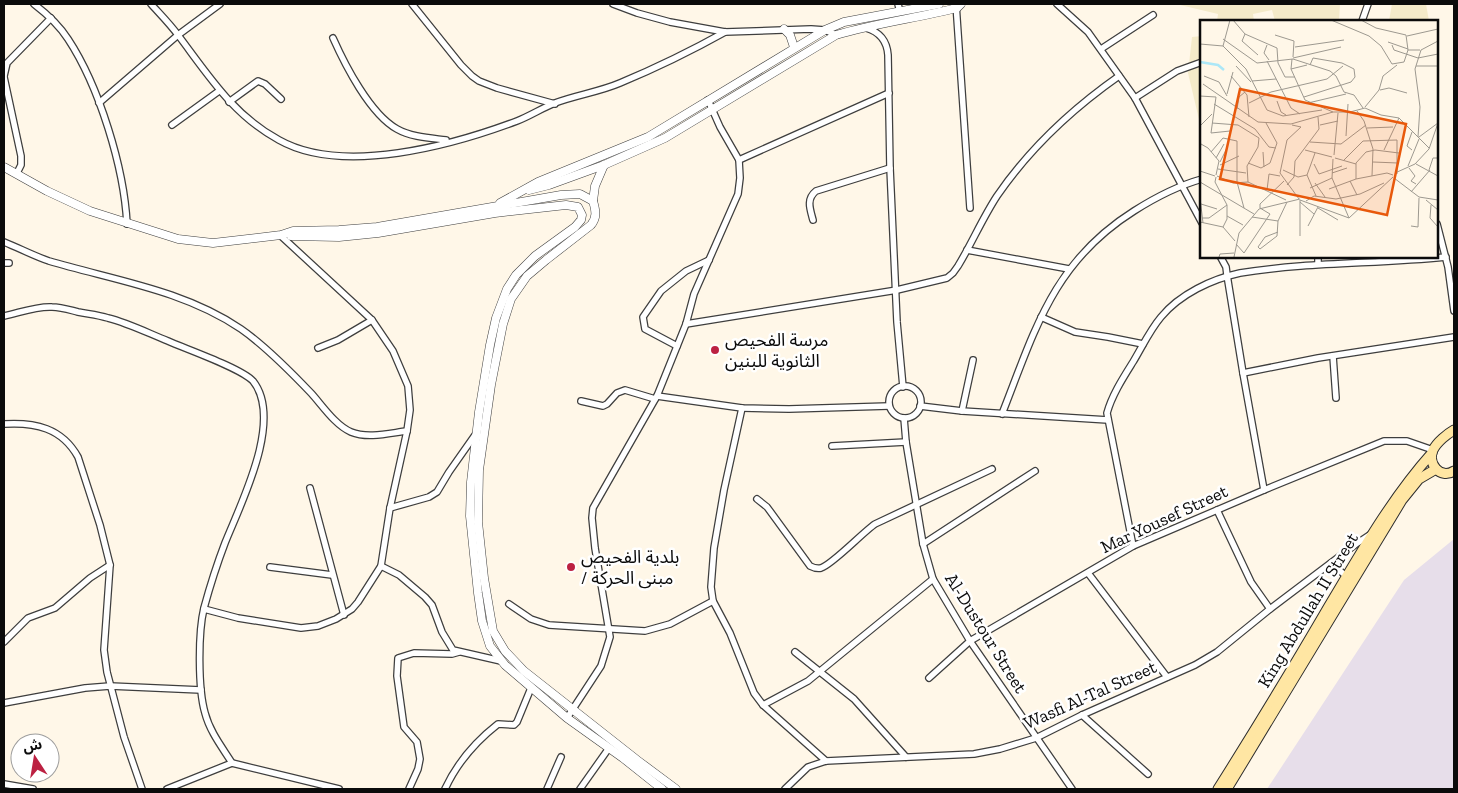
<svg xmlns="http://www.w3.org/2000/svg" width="1458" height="793" viewBox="0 0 1458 793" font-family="'Zilla Slab','Noto Sans Arabic',serif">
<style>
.industrial{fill:#e7deea}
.farmland{fill:#f4eac9}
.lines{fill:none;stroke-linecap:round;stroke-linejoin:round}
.minor-casing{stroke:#3e3e3e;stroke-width:8}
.tertiary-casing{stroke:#3e3e3e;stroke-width:9}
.secondary-casing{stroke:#2d2d2d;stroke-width:11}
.minor{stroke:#fff;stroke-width:5.5}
.tertiary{stroke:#fff;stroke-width:8}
.secondary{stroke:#ffe6a3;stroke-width:9}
.poi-dot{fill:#bc2142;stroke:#fff;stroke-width:2}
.labels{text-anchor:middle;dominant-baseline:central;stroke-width:5;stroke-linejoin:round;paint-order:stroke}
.poi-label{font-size:18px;fill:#0b0b0b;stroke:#fff;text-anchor:start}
.street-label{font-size:18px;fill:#0b0b0b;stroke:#fff}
.inset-river{fill:none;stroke:#ace7f7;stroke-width:2.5}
.inset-road{fill:none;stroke:#9d9990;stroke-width:1}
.view{fill:#e8590c;fill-opacity:0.15;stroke:#e8590c;stroke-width:2.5}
.inset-edge{fill:none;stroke:#0b0b0b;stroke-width:2.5}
</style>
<rect width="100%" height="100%" fill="#fff7e8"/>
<!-- industrial -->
<polygon class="industrial" points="1454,539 1454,789 1267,789 1404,580"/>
<!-- farmland -->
<g class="farmland">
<polygon points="1176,4 1340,4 1339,21 1275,21 1272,10 1253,14 1254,21 1217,21 1218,14"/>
<polygon points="1392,4 1426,4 1429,21 1389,21"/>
<polygon points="1202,36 1202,132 1188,73 1192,37"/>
</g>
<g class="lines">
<!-- minor casing -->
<g class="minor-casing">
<g id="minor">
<path d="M34,4C47,14 59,25 68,39C99,86 124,167 127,224"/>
<path d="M151,4C160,14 170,24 178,35C209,76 233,115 279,140C343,176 453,145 517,121C530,116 542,108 555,103C576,95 599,92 620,83C656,68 691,51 725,32"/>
<polyline points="412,4 461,65 472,76 479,81 497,88 555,104"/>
<polyline points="613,4 637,13 670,22 725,32 811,29 825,30 836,35"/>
<polyline points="898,4 900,12"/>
<polyline points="956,4 970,208"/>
<polyline points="1057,4 1088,32 1135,98 1202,223"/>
<polyline points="1362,21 1368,4"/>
<path d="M866,28C880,32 887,41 888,55L890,168L897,322L903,387"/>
<path d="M333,38C345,65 370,114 397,129C411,137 430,138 446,140"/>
<polyline points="1101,49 1153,15"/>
<polyline points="4,76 7,63 51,18"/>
<polyline points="4,77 21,156 21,165 17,173"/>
<polyline points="1135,98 1177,71 1202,62"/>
<polyline points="229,102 258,81 265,84 281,99"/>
<polyline points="99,103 178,35 220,4"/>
<polyline points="172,125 219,91"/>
<polyline points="739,160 889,93"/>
<path d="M813,220C810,209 806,199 816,191L890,168"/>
<polyline points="1437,224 1448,267 1454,311"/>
<path d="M4,242C19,248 34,256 49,261C113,280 184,290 241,329C264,345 291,372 311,393C322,405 335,425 351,432C368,439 390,433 407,431"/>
<polyline points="967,250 1069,269"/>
<polyline points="1220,256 1226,267 1227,275 1243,373 1264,490"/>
<polyline points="1318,256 1318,264"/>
<polyline points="4,263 9,263"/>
<path d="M4,316C19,313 36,306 52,307C61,307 70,310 78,312C88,314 98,315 108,318C128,323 148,333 168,341C186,349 241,368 253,381C284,420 240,505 225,543C217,564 210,586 204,608C198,633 198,689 205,713C210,732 222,747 232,763L339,789"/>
<polyline points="1041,317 1075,332 1108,337 1143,344"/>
<path d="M686,324L897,290L947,278L953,273L958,266C972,243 982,219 997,196C1030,148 1072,109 1119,76"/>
<polyline points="677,346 645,329 643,317 661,291 686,271 709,260"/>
<polyline points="318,348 338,340 372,320"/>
<polyline points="1333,356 1336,398"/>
<polyline points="1243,373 1318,358 1454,337"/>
<circle cx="905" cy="402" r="16"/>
<polyline points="657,396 742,408 789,409 889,406"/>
<polyline points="581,401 603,406 607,404 617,393 625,390 655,399"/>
<polyline points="920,406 962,411 1108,420"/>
<polyline points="742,408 724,490 714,548 711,587 713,601 730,633 754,693 763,705 826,761"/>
<polyline points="962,411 973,360"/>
<path d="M1002,414C1035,330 1053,262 1134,211C1156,197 1177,186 1202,179"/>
<polyline points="904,418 906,442 923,544 933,579 970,641 1072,789"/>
<path d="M4,424C35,422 62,428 78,457L100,525L110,565L104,650L107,672L124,737L142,789"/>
<polyline points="832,446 906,442"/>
<polyline points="310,488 344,615"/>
<path d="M757,499L767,507L810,566C814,568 817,569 821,568C833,564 862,533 875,524L992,469"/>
<polyline points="390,508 429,497 437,492 449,472 475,435"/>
<polyline points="1217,510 1251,582 1270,609"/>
<polyline points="923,544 1035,471"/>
<path d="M1133,546L1107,413C1112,395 1123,378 1133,362C1142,347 1150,330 1161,317C1180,294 1212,279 1240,273C1308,262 1377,264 1446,257"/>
<polyline points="1331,563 1346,576"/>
<polyline points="381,566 399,575 425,597 432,605 442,632 453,650 501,661"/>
<polyline points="270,567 332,575"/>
<polyline points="1088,573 1167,677"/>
<polyline points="509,604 531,619 549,625 645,631 670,624 713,601"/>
<polyline points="204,609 238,618 301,628 318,626 336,619 352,609 358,602 381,566 390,508 407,431 410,410 408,386 393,351 372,320 280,235"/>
<polyline points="4,642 28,618 55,608 90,578 110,565"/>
<polyline points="795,652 854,699 906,757"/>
<polyline points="929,678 970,641 1133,546 1264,490 1384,441 1407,441 1433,450"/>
<polyline points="4,703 85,688 110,686 201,690"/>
<polyline points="763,705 808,681 933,579"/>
<polyline points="1082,715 1148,774"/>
<polyline points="567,718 601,666 610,637 595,548 592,518 593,508 657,396 686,324 694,294 738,194 740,178 739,160 720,127 708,100"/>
<polyline points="4,784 33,789"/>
<polyline points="167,789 232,763"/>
<polyline points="409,789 418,769 420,759 417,742 404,727 397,676 398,658 414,653 452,654 459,652"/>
<path d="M445,789C457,763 475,742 498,724L514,725L517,722L531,688"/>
<polyline points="547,789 561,757"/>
<polyline points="580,789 609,748"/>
<polyline points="785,789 808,767 826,761 974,754 1000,749 1036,738 1082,715 1195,665 1217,652 1270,609 1356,544 1371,534"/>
</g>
</g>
<!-- tertiary casing -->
<g class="tertiary-casing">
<g id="tertiary">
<polyline points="784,29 790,35 794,47"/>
<path d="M4,167L47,191L90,211L178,239L213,243L281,235L293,231L339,230L377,227L561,195L580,194L593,201C596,211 597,218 591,225L546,260L527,276L511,299L503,324L491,385L479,470L478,522L484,578L493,631L505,651L524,671L637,760L676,789"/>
<path d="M529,190L549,185L604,165L665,138L836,35C876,23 917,18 957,8L961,4"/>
<polyline points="593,201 595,186 604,165"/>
<polyline points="500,203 538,182 648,137 825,30 844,22 939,4"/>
<polyline points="291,236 339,237 378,233 495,213 566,205 578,207 582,215 581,220 575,227 535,256 516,275 507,289 496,318 490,345 479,412 471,482 470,516 478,593 482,621 490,646 505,665 567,718 623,758 662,789"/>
</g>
</g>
<!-- secondary casing -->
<g class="secondary-casing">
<g id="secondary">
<path d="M1454,430C1447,434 1437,442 1433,450C1427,463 1440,480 1454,471"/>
<path d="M1218,789C1255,730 1291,671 1326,611C1359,556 1390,500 1432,453"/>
<polyline points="1227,789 1402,500 1419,479 1436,469"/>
</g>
</g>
<!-- minor -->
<use href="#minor" class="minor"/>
<!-- tertiary -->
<use href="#tertiary" class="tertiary"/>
<!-- secondary -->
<use href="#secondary" class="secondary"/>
</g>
<!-- markers -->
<g class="poi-dot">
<circle cx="715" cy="350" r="5"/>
<circle cx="571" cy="567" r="5"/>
</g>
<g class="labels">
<!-- poi labels -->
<g class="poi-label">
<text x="725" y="340">مرسة الفحيص<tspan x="725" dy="21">الثانوية للبنين</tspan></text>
<text x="581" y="557">بلدية الفحيص<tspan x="581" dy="21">/ مبنى الحركة</tspan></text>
</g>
<!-- street labels -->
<g class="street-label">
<text transform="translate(1164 519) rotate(-25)">Mar Yousef Street</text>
<text transform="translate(1308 610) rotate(-59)">King Abdullah II Street</text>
<text transform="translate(986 633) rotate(58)">Al-Dustour Street</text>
<text transform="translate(1090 695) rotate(-24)">Wasfi Al-Tal Street</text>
</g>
</g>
<!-- overview -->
<g transform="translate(1200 20)">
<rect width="238" height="238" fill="#fff7e8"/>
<path class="inset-river" d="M0,42L18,45L24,50"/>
<path class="inset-road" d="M30,0L23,26L46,49L67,90L83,96L122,90M33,0L45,14L77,28L78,43L85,57H95M131,0L169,16L181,26L192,44L204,42L208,30H220M161,0L176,8L206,15L208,30M45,14L42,21L58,35M75,15L94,21L93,37M207,16L238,9M23,19L57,43L93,39L130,51L136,56L144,72L154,75L163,88M188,22L208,29M0,24L23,26M67,25L64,33L69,40M192,25L194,30L218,38L238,34M95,27L144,20M93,38L141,27M92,39L91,49L105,80L133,92M67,41L91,88L100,94M36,46L51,62M216,46H238M91,49L107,45M4,56L19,62L27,76M31,56L47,75L49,97M52,61L76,59M3,64L58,102L91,104L133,92H150M180,70L189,68L207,73M27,74L33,52M0,76L16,77M16,77L11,113L30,111M104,77L151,62L155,57L154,49L142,43L113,38L110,45M77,81L81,92L86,95M49,83L71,72L127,59L143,46M108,83L146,74M14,84L55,109L69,127L76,128M165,87L179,70L183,56L197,45M37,89L39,77L45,72M157,91L164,101L173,129L172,156M150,92L165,88L181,95L199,98L229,128M12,103L38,105L59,118L58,127L47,146L48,162L86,180M92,105L101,107L87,120L80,153L99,179M120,105L138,101M0,106L12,94M167,108L193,107M212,112L207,126L212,130M146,116L148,84M218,117L220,87L215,49L221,30L238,21M219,117L238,103M110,122L141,124L166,105M0,128L1,124L8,128L19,141L16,155M105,130L132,137M184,130L199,98M11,132L23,118L37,121V162L44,188M63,132L64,147M115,133L107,155L116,176M134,135L138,93M16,138L24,124M135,138L156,144M133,139L132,158L149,198M144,140L163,121L197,120V154M20,142L27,128M173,142L198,143M48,143L61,148L70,143L77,123L66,103M114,144L119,154L142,146M216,144L238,156M20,145L39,136M208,146L219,119M209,148L215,156L211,161L216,164M18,149L46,153M83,150L98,157L107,155M229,150L233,138H238M0,151L15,156M132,153L147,148M195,153L215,144L229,129L238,103M17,156L33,163L48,162M16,157L15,162L27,185V199L23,207M194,158L219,177L238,180M156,159V143L166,132L175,130L199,133M150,161L157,175M0,162L54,194M115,163L125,177M87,165L94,157L95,141L119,109L118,97M110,168L132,158M129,169L156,159L187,153L193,155M67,170L69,154L80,156M211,172L230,150M0,178L3,203M100,180V216M100,180L149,198L193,157M226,180L238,190M106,181L114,176L136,179L160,174L184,163M100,182L114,194M1,184L17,189M231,185L230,198L238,207M118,188L138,200M27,196L43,205M52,197L78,201M2,198H9L27,185M0,202L23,207L35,221M108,206L118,187M211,206L218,207L219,178M36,224L44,233L70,194L60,188V184L84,161M60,229L77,216L78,201L87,182M60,229L58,227L65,217L78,212M19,237L20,234L34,233M34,237L39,213L59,189L100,179"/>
<path class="view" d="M40,69L206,104L187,195L20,159Z"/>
<rect width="238" height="238" class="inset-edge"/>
</g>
<!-- border -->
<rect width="1458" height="793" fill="none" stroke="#0b0b0b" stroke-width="10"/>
<!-- north arrow -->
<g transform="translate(35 758) rotate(348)"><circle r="24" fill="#ffffff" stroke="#9d9d9d"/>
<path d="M0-4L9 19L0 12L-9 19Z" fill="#bc2142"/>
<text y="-8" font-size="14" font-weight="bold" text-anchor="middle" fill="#0b0b0b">ش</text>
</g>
</svg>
